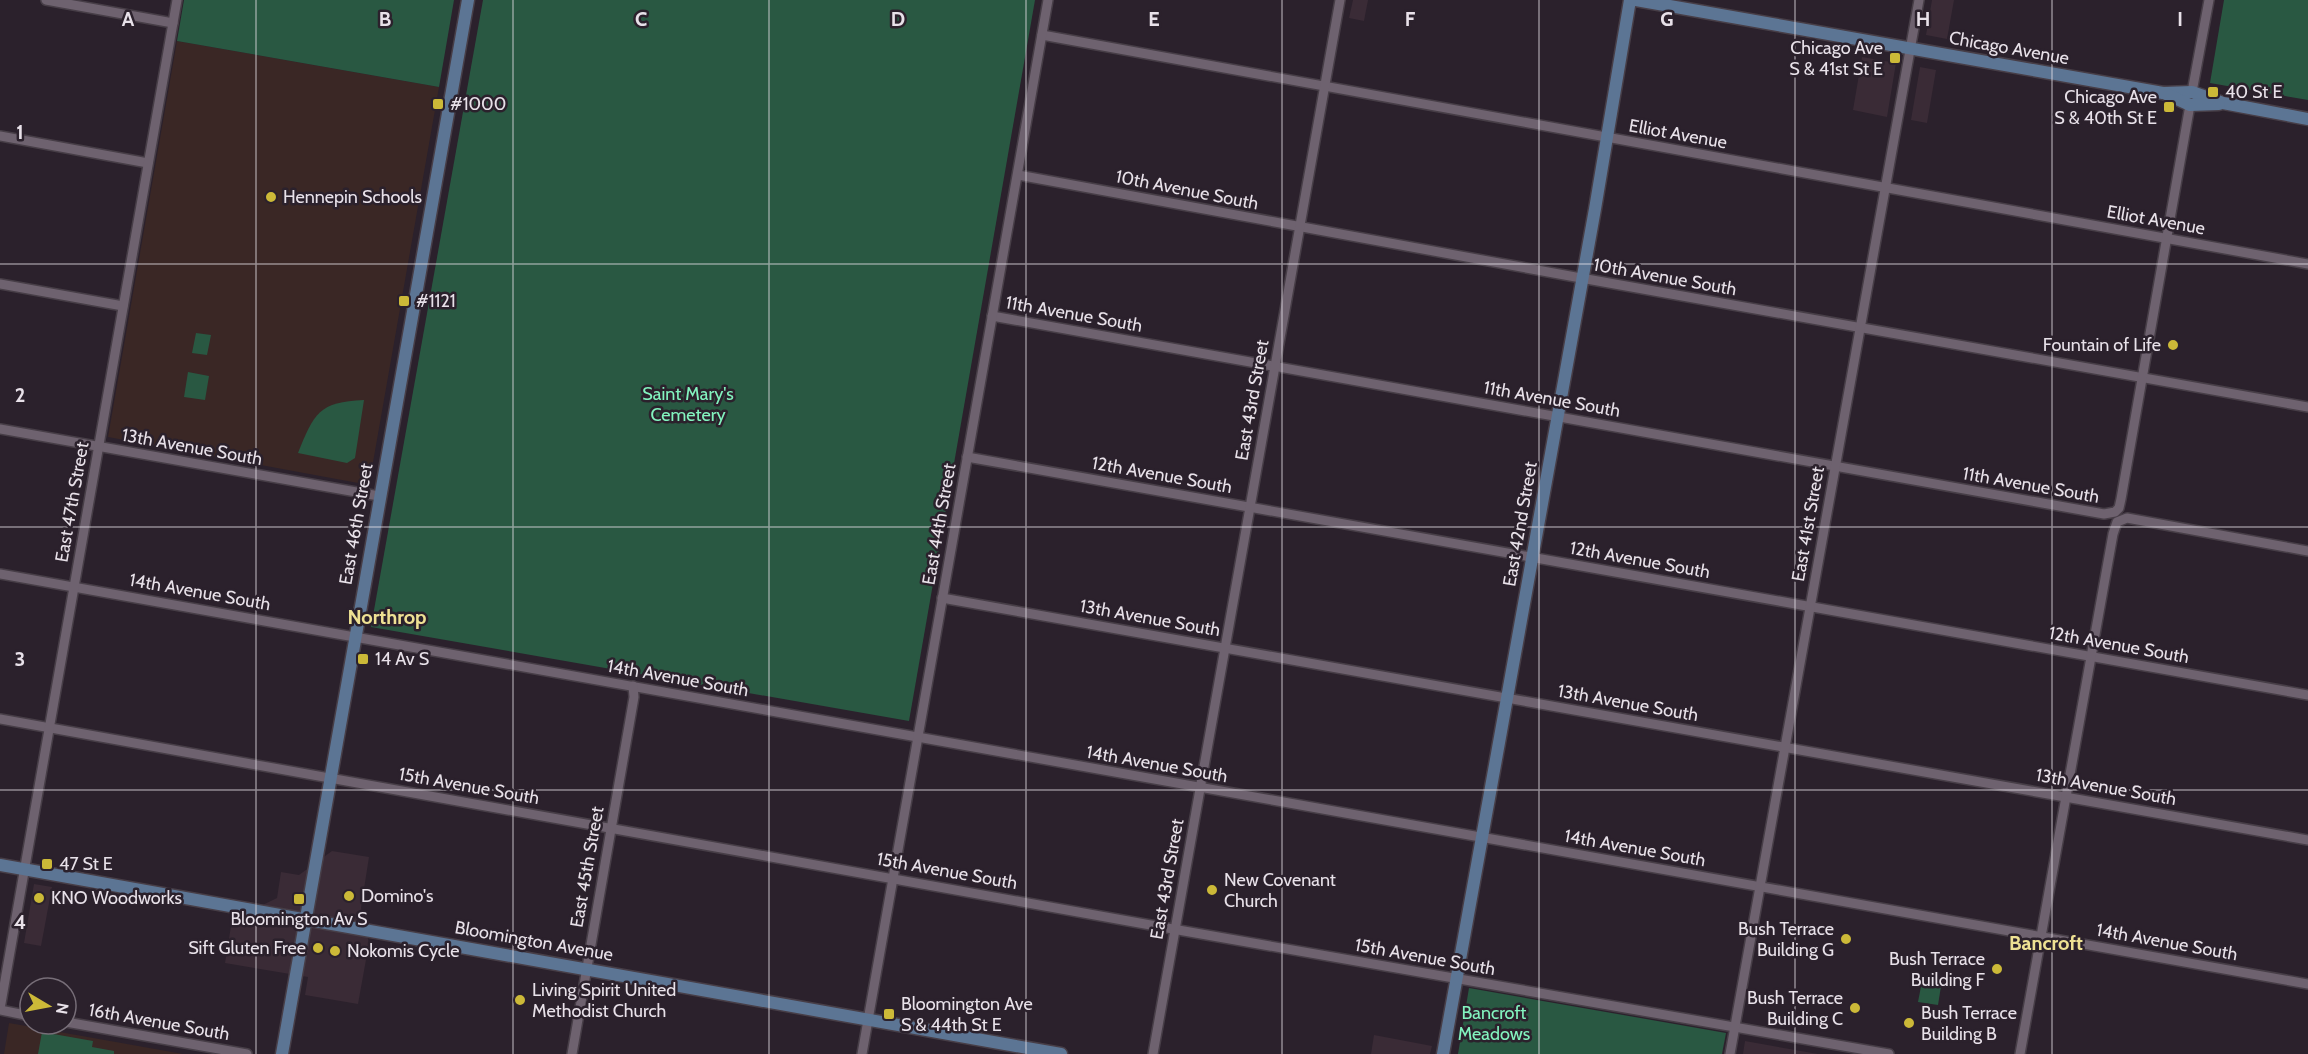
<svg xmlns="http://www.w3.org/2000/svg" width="2308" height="1054" viewBox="0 0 2308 1054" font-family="Cabin,sans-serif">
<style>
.commercial{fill:#3a2b36}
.education{fill:#3a2725}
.green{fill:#295842}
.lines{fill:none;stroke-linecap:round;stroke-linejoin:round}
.street-casing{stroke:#473e47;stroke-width:12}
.secondary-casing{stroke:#473e47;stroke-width:15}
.street{stroke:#6e626f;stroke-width:9}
.secondary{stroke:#5c7594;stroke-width:12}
.grid{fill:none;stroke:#e8e1e9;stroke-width:1.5;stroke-opacity:0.55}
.poi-dot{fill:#ccb938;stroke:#2b212c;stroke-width:2}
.labels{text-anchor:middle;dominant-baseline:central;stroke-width:5;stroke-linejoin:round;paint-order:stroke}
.poi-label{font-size:18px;fill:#e8e1e9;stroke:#2b212c;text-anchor:start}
.street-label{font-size:18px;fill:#e8e1e9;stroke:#2b212c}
.park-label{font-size:18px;fill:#83f4bf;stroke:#2b212c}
.neighbourhood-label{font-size:20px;font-weight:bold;fill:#eee193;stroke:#2b212c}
.grid-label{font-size:20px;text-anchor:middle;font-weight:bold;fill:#e8e1e9;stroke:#2b212c;stroke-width:5;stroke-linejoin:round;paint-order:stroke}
</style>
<rect width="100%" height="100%" fill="#2b212c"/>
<!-- commercial -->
<g class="commercial">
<polygon points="1353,0 1368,0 1364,21 1349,18"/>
<polygon points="1932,0 1954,0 1947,39 1926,35"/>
<polygon points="1862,57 1896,63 1887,117 1853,110"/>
<polygon points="1920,67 1936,70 1927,123 1911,120"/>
<polygon points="332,851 369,857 361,908 369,943 358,1004 305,995 308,977 225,963 232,920 277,898 281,872 299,875"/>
<polygon points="34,884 52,887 41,946 24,943"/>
<polygon points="1374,1035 1432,1046 1430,1054 1371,1054"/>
<polygon points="1745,1041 1818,1054 1743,1054"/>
</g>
<!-- education -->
<g class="education">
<polygon points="177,41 439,87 369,485 108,437"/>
<polygon points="9,1023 183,1054 4,1054"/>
</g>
<!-- green -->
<g class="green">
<polygon points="184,0 454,0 439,87 177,41"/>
<polygon points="483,0 1035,0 909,721 371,627"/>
<polygon points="2224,0 2308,0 2308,100 2210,83"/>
<polygon points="196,333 211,335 207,355 192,353"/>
<polygon points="188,372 209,376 205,400 184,397"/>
<path d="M364,400L355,458L347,463L298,453C314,413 319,402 364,400Z"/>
<polygon points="1923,976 1942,980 1938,1005 1918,1002"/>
<polygon points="1469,988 1726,1033 1722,1054 1458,1054"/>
<polygon points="42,1032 93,1041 92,1047 114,1051 114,1054 38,1054"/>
</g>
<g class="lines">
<!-- street casing -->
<g class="street-casing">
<g id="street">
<polyline points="46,0 173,23"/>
<polyline points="1042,35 2308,264"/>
<polyline points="2192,92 2209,0"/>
<polyline points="0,136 148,163"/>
<polyline points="1018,175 1581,278 2308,407"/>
<polyline points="0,284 123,306"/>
<polyline points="992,316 2104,514 2115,512 2119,508 2121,499 2190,105"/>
<polyline points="0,429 379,496"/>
<polyline points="967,457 2308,695"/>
<polyline points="0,574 2308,984"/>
<polyline points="942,598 2308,840"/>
<polyline points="0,719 1184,931 1889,1054"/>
<polyline points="0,1009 177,0"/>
<polyline points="0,1010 30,1016"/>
<polyline points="66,1022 247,1054"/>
<polyline points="572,1054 634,697 633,686"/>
<polyline points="862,1054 1048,0"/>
<polyline points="1153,1054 1340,0"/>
<polyline points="1730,1054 1919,0"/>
<polyline points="2020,1054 2113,534 2117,522 2127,518 2308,551"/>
</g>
</g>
<!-- secondary casing -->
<g class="secondary-casing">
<g id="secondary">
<polyline points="1636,0 2163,93 2192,92 2223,103 2308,119"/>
<polyline points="2164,93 2190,105 2219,104"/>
<polyline points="0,865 1061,1054"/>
<polyline points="282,1054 468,0"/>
<polyline points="1443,1054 1595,209 1630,0"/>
</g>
</g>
<!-- street -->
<use href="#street" class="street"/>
<!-- secondary -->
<use href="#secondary" class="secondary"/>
</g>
<!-- grid -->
<path class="grid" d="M256,0V1054M513,0V1054M769,0V1054M1026,0V1054M1282,0V1054M1539,0V1054M1795,0V1054M2052,0V1054M0,264H2308M0,527H2308M0,790H2308"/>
<!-- markers -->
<g class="poi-dot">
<rect x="1889" y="52" width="12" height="12" rx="3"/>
<rect x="2207" y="86" width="12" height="12" rx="3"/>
<rect x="432" y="98" width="12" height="12" rx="3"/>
<rect x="2163" y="101" width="12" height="12" rx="3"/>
<circle cx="271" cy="197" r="6"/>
<rect x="398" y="295" width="12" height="12" rx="3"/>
<circle cx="2173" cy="345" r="6"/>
<rect x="357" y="653" width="12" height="12" rx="3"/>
<rect x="41" y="858" width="12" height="12" rx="3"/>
<circle cx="1212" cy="890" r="6"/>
<circle cx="349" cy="896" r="6"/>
<circle cx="39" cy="898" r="6"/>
<rect x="293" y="893" width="12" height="12" rx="3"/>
<circle cx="1846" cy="939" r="6"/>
<circle cx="318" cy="948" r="6"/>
<circle cx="335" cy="951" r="6"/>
<circle cx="1997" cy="969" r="6"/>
<circle cx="520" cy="1000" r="6"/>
<circle cx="1855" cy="1008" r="6"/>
<rect x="883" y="1008" width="12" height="12" rx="3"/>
<circle cx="1909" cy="1023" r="6"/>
</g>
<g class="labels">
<!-- poi labels -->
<g class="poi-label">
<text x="1883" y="48" text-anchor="end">Chicago Ave<tspan x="1883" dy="21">S &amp; 41st St E</tspan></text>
<text x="2225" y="92">40 St E</text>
<text x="2157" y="97" text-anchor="end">Chicago Ave<tspan x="2157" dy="21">S &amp; 40th St E</tspan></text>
<text x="450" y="104">#1000</text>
<text x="283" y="197">Hennepin Schools</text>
<text x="416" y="301">#1121</text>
<text x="2161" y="345" text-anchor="end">Fountain of Life</text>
<text x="375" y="659">14 Av S</text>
<text x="59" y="864">47 St E</text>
<text x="1224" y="880">New Covenant<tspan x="1224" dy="21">Church</tspan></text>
<text x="361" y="896">Domino's</text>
<text x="51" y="898">KNO Woodworks</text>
<text x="299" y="919" text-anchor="middle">Bloomington Av S</text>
<text x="1834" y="929" text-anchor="end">Bush Terrace<tspan x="1834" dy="21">Building G</tspan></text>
<text x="306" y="948" text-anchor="end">Sift Gluten Free</text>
<text x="347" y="951">Nokomis Cycle</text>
<text x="1985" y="959" text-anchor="end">Bush Terrace<tspan x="1985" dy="21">Building F</tspan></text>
<text x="532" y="990">Living Spirit United<tspan x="532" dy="21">Methodist Church</tspan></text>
<text x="1843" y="998" text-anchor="end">Bush Terrace<tspan x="1843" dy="21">Building C</tspan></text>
<text x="901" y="1004">Bloomington Ave<tspan x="901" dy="21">S &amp; 44th St E</tspan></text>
<text x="1921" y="1013">Bush Terrace<tspan x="1921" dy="21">Building B</tspan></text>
</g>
<!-- street labels -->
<g class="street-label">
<text transform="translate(2009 48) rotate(10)">Chicago Avenue</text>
<text transform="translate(1678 134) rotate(10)">Elliot Avenue</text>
<text transform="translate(1187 190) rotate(11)">10th Avenue South</text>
<text transform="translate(2156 220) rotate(10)">Elliot Avenue</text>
<text transform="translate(1665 277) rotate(10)">10th Avenue South</text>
<text transform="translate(1074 314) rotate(10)">11th Avenue South</text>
<text transform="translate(1552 399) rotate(10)">11th Avenue South</text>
<text transform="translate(1252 400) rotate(-80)">East 43rd Street</text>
<text transform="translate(192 447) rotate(10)">13th Avenue South</text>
<text transform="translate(1162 475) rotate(10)">12th Avenue South</text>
<text transform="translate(2031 485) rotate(10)">11th Avenue South</text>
<text transform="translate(72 502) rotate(-80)">East 47th Street</text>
<text transform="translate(356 524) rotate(-80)">East 46th Street</text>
<text transform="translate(939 524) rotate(-80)">East 44th Street</text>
<text transform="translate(1520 524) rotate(-80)">East 42nd Street</text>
<text transform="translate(1808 524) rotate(-80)">East 41st Street</text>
<text transform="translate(1640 560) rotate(10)">12th Avenue South</text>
<text transform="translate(200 592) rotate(10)">14th Avenue South</text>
<text transform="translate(1150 618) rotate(10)">13th Avenue South</text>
<text transform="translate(2119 645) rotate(10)">12th Avenue South</text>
<text transform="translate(678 678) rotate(10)">14th Avenue South</text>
<text transform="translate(1628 703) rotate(10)">13th Avenue South</text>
<text transform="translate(1157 764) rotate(10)">14th Avenue South</text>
<text transform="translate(469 786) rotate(10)">15th Avenue South</text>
<text transform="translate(2106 787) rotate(10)">13th Avenue South</text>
<text transform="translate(1635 848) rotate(10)">14th Avenue South</text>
<text transform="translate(587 867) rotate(-80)">East 45th Street</text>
<text transform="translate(947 871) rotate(10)">15th Avenue South</text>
<text transform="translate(1167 879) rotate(-80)">East 43rd Street</text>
<text transform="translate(534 941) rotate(10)">Bloomington Avenue</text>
<text transform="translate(2167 942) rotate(10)">14th Avenue South</text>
<text transform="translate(1425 957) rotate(10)">15th Avenue South</text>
<text transform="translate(159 1022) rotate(10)">16th Avenue South</text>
</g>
<!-- park labels -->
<g class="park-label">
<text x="688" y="394">Saint Mary's<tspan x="688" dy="21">Cemetery</tspan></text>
<text x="1494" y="1013">Bancroft<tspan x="1494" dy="21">Meadows</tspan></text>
</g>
<!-- neighbourhood labels -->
<g class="neighbourhood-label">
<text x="387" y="617">Northrop</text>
<text x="2046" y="943">Bancroft</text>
</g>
</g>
<g class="grid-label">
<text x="128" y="26">A</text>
<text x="385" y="26">B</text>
<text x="641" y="26">C</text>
<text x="898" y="26">D</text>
<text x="1154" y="26">E</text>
<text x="1410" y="26">F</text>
<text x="1667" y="26">G</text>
<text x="1923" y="26">H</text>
<text x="2180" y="26">I</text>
<text x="20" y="139">1</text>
<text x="20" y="402">2</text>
<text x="20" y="666">3</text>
<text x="20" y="929">4</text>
</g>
<!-- north arrow -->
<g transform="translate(48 1006) rotate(100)"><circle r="28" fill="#2b212c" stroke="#776e78" stroke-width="1.5"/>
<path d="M0-4.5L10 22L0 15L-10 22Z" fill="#ccb938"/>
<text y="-9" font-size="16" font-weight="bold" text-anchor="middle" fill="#e8e1e9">N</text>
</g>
</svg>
